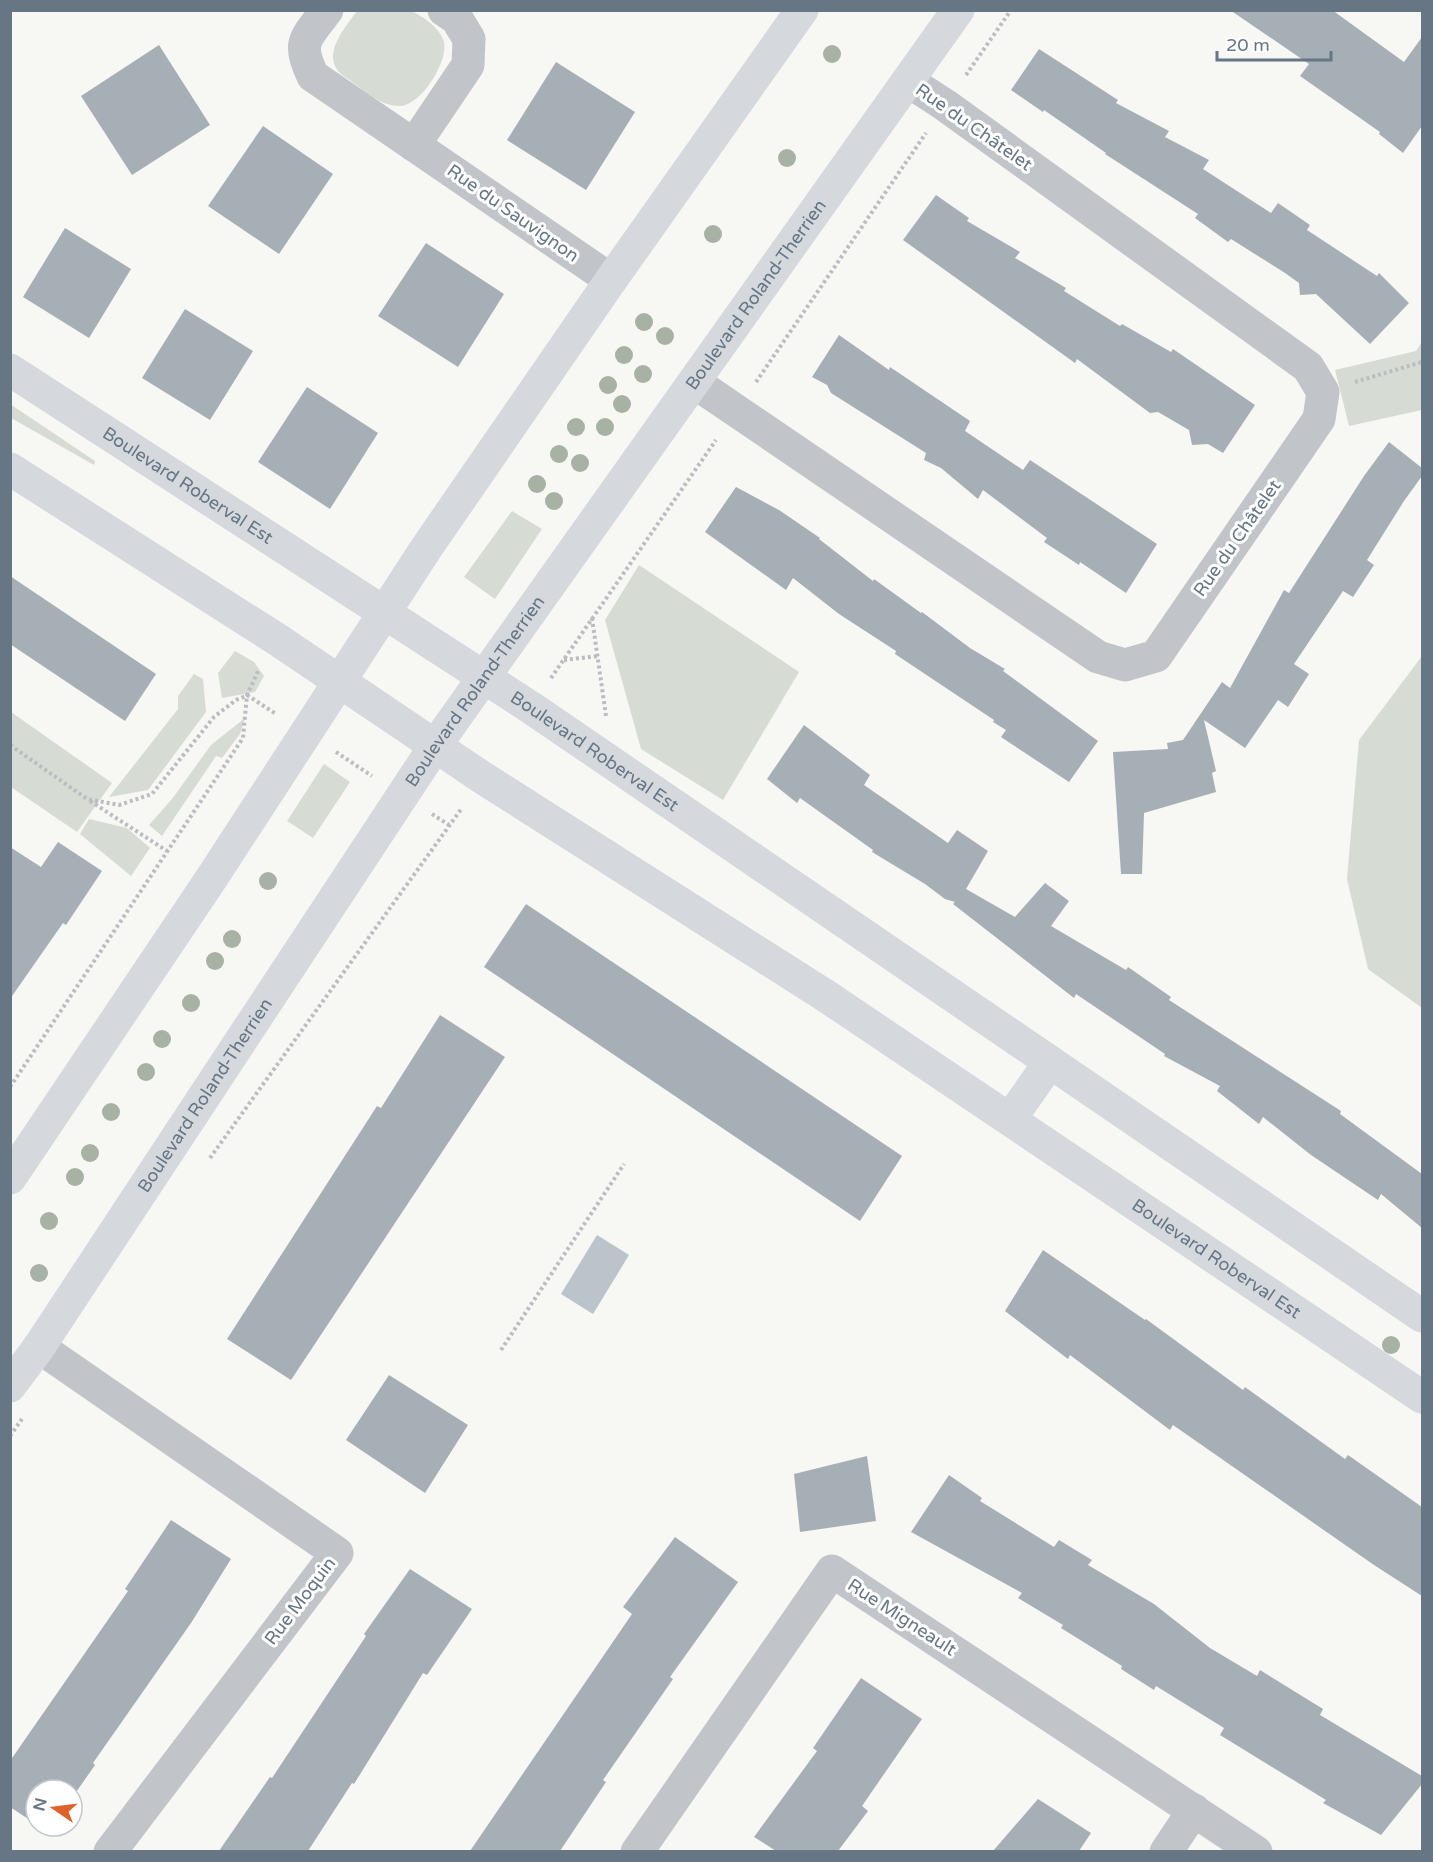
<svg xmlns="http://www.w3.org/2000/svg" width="1433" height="1862" viewBox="0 0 1433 1862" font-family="'Varela Round',sans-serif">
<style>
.green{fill:#d6dcd4}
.water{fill:#bbc4ca}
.building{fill:#a7afb6}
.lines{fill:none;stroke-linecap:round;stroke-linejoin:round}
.path{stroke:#bbbdc0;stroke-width:4;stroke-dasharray:3 3;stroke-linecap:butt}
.street{stroke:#c1c4c8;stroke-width:33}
.secondary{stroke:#d5d9dd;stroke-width:33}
.tree{fill:#a7b1a4}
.labels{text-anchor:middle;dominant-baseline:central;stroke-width:6;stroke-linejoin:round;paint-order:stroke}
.street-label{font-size:18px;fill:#677685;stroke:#fff}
</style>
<rect width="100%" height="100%" fill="#f7f7f4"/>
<!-- green -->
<g class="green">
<path d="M357,11C368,10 403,8 411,11C423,16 441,29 444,42C448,62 422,104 401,106C380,107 362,88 345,77C318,58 344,29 357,11Z"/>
<polygon points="1422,342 1422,410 1349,426 1335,370 1416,351"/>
<polygon points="10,404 95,461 94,465 11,418"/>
<polygon points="512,511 542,529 495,599 464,577"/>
<polygon points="639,565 799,672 723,800 641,749 605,620"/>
<polygon points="235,651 254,662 264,676 255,692 222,698 218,673"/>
<polygon points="1422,656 1422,1008 1368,969 1347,879 1359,740"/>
<polygon points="194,674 203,679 206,712 148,790 109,797 178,709 178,696"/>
<polygon points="11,712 112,783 77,832 11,787"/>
<polygon points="245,718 240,734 222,758 216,756 162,836 149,825 172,799 211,745"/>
<polygon points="324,764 350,782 313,838 287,821"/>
<polygon points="89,819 127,828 150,848 131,876 80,834"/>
</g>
<!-- water -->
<polygon class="water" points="597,1235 629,1255 593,1314 561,1294"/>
<!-- building -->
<g class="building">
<polygon points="1230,10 1332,10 1404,62 1422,37 1422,126 1403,153 1379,134 1380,132 1300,76 1309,64"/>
<polygon points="159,45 210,125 132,175 81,96"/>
<polygon points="1039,49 1118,100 1116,103 1169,131 1165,137 1209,160 1203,169 1271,213 1278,203 1310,225 1307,230 1377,276 1379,273 1409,303 1370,344 1316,294 1300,295 1299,283 1285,273 1231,239 1228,242 1195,218 1198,214 1105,154 1106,153 1044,110 1043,112 1011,90"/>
<polygon points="556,62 635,112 586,190 507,140"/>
<polygon points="263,126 333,174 279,254 208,206"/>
<polygon points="936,195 969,218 967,221 1020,252 1015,258 1066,288 1064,291 1120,326 1122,324 1171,352 1173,349 1255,405 1223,453 1208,444 1192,445 1189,430 1158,412 1150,413 1077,359 1075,363 903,240"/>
<polygon points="65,228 131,269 89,338 23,297"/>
<polygon points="426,243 504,294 458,367 378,316"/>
<polygon points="185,309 253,351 210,420 142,378"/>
<polygon points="839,335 889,370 890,367 970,421 965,431 1023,470 1030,460 1157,544 1126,593 1080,562 1079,565 1044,542 1047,538 983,490 978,499 941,468 924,460 926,453 831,393 827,385 812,377"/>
<polygon points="307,387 378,433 330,509 258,462"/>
<polygon points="1389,442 1422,468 1422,476 1404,501 1367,560 1374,565 1353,597 1343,591 1294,664 1309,674 1288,707 1278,700 1245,748 1204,720 1216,771 1212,773 1216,792 1144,813 1142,874 1121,874 1113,752 1168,749 1167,743 1183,740 1222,682 1230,688 1284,590 1289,593 1364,476"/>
<polygon points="736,487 779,510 820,538 819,539 873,581 874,579 921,613 922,612 970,648 1005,669 1003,671 1098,741 1069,782 1001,737 1006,730 993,722 994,720 895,654 896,651 839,614 793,578 786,590 705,532"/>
<polygon points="10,576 156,674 125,721 10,644"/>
<polygon points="804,725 870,775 864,785 948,843 957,830 988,851 966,889 1015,917 1045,883 1069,901 1051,926 1126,970 1128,967 1171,997 1169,1000 1341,1111 1340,1114 1422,1174 1422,1228 1381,1194 1378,1200 1311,1155 1263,1117 1259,1124 1217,1091 1220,1086 1164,1056 1165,1054 1076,994 1074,998 953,904 955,902 945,899 925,884 872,852 873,850 800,798 797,803 767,779"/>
<polygon points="58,842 102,871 66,925 63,923 10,999 10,847 41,867"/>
<polygon points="526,904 902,1156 860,1221 484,967"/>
<polygon points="440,1015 505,1057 291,1380 227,1339 377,1106 381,1108"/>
<polygon points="1043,1250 1145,1320 1146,1319 1243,1390 1245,1387 1345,1459 1348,1455 1422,1507 1422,1596 1374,1565 1173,1425 1170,1430 1070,1355 1068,1359 1005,1311"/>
<polygon points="389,1375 468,1425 425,1493 346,1440"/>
<polygon points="867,1456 876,1521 800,1532 794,1474"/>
<polygon points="949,1475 982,1498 980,1501 1054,1547 1059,1540 1092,1560 1088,1565 1154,1604 1210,1648 1257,1676 1260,1670 1323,1709 1320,1715 1422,1776 1422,1784 1381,1835 1323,1803 1326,1800 1220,1735 1224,1728 1156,1686 1154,1690 1121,1669 1122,1666 1061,1628 1063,1625 1018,1598 1022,1593 911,1532"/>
<polygon points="171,1520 231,1559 191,1623 93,1763 95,1765 72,1798 72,1790 36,1790 36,1824 10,1807 10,1761 128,1591 125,1589"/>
<polygon points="675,1537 738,1582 670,1677 673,1679 603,1780 606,1782 560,1851 470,1851 632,1614 623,1607"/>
<polygon points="410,1569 472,1609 427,1675 423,1673 354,1784 352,1783 308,1851 219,1851 270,1777 272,1778 366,1636 364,1634"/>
<polygon points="861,1678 922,1719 862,1806 868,1811 838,1851 776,1851 754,1837 817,1751 813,1748"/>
<polygon points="1038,1799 1091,1833 1079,1851 993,1851"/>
</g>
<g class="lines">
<!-- path -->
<g class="path">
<polyline points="966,75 1011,10"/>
<polyline points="756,382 926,133"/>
<polyline points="1355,382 1422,362"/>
<polyline points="592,618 606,716"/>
<polyline points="564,660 598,656"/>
<polyline points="551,678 716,440"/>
<polyline points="247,695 276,714"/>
<polyline points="10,745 87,799 119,805 152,794 214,717 236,700 246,696"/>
<polyline points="336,752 372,776"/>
<polyline points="90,801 167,851"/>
<polyline points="432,814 449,825"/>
<polyline points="10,1087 243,738 247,695 259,669"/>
<polyline points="210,1158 462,808"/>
<polyline points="501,1350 624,1164"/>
<polyline points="10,1436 22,1419"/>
</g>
<!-- street -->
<g class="street">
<path d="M327,10C306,38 296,42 313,76L611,280"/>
<polyline points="414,145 468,65 469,39 457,19 444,10"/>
<polyline points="694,382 1098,657 1125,665 1156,656 1319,419 1323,392 1308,367 945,105 908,81"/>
<polyline points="39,1347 337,1553 110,1852"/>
<polyline points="637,1852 832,1571 1256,1852"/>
<polyline points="1166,1852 1194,1810"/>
</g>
<!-- secondary -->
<g class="secondary">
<path id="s1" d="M10,370L530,707L1422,1316"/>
<path id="s2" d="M10,469L278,640L483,778L826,996L1422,1397"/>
<polyline points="1010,1119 1050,1062"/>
<polyline points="10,1178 211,879 427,547 611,280 802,10"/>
<path id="s3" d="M10,1386L39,1347L435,746L958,10"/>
</g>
</g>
<!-- trees -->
<g class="tree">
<circle cx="832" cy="54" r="9"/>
<circle cx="787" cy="158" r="9"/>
<circle cx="713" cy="234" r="9"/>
<circle cx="644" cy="322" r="9"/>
<circle cx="665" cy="336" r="9"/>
<circle cx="624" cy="355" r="9"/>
<circle cx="643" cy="374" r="9"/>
<circle cx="608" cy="385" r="9"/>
<circle cx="622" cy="404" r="9"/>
<circle cx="576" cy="427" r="9"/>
<circle cx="605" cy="427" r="9"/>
<circle cx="559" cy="454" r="9"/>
<circle cx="580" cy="463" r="9"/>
<circle cx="537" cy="484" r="9"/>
<circle cx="554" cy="501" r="9"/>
<circle cx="268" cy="881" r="9"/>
<circle cx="232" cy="939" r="9"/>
<circle cx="215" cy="961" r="9"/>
<circle cx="191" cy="1003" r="9"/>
<circle cx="162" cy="1039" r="9"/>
<circle cx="146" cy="1072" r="9"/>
<circle cx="111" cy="1112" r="9"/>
<circle cx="90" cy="1153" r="9"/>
<circle cx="75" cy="1177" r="9"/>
<circle cx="49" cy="1221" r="9"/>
<circle cx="39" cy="1273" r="9"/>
<circle cx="1391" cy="1345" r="9"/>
</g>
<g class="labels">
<!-- street labels -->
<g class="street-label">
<text transform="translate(974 127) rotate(35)">Rue du Châtelet</text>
<text transform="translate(513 213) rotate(35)">Rue du Sauvignon</text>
<text stroke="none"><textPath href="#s3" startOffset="1322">Boulevard Roland-Therrien</textPath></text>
<text stroke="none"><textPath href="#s1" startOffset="212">Boulevard Roberval Est</textPath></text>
<text transform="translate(1237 538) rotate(-55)">Rue du Châtelet</text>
<text stroke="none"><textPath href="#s3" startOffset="836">Boulevard Roland-Therrien</textPath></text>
<text stroke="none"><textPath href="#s1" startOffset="698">Boulevard Roberval Est</textPath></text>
<text stroke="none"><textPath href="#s3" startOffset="350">Boulevard Roland-Therrien</textPath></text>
<text stroke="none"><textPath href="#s2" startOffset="1442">Boulevard Roberval Est</textPath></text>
<text transform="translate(300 1601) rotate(-53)">Rue Moquin</text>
<text transform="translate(902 1617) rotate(33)">Rue Migneault</text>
</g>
</g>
<!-- border -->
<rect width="1433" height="1862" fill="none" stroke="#677685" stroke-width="24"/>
<!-- north arrow -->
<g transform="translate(54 1808) rotate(284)"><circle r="28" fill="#ffffff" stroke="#c2c8ce" stroke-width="1.5"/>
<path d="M0-4.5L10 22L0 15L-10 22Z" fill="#e1612b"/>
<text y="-9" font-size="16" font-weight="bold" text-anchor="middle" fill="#677685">N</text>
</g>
<!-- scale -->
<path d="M1217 51v9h114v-9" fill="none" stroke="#677685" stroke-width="3"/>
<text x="1226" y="51" font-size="18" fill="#677685" stroke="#ffffff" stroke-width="4.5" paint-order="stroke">20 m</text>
</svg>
